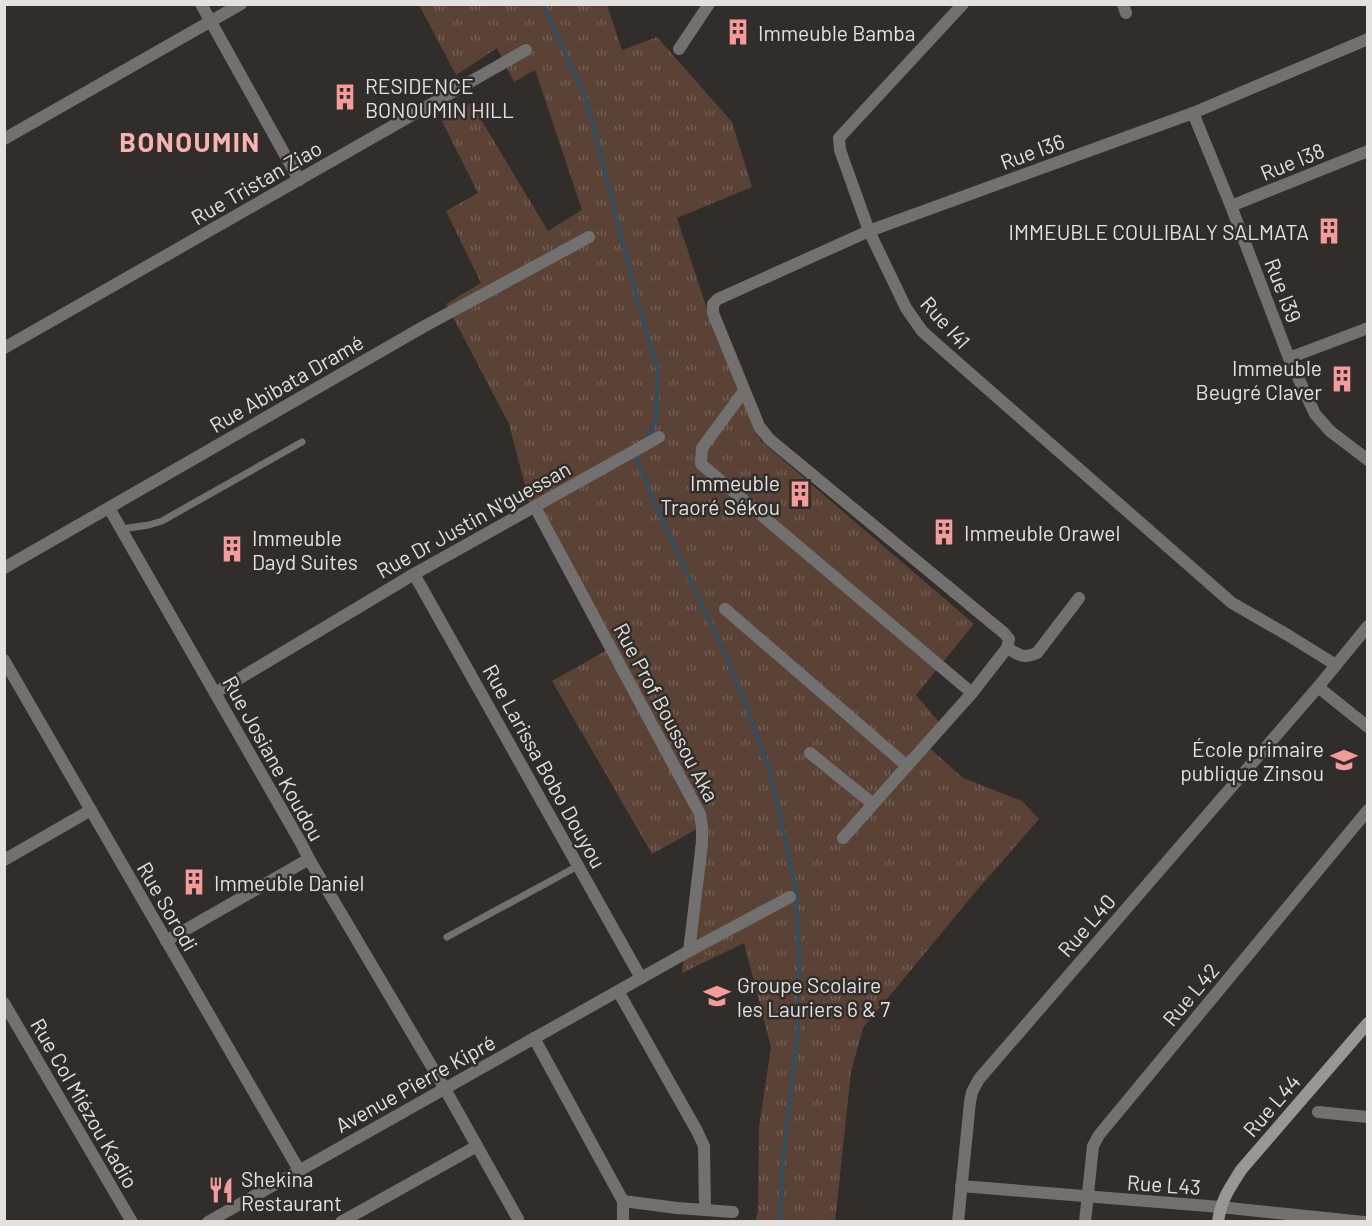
<svg xmlns="http://www.w3.org/2000/svg" width="1372" height="1226" viewBox="0 0 1372 1226" font-family="Barlow,sans-serif">
<style>
.grass{fill:url(#grass-tufts)}
.lines{fill:none;stroke-linecap:round;stroke-linejoin:round}
.stream{stroke:#354e5e;stroke-width:4}
.lane{stroke:#737170;stroke-width:7}
.street{stroke:#737170;stroke-width:12}
.secondary{stroke:#9a9696;stroke-width:12}
.labels{text-anchor:middle;dominant-baseline:central;stroke-width:5;stroke-linejoin:round;paint-order:stroke}
.poi-label{font-size:21px;fill:#e3e0de;stroke:#312d2b;text-anchor:start}
.street-label{font-size:21px;fill:#e3e0de;stroke:#312d2b}
.district-label{font-size:27px;font-weight:bold;letter-spacing:1.5px;fill:#f7b3b2;stroke:#312d2b}
</style>
<defs>
<pattern id="grass-tufts" width="24" height="20" patternUnits="userSpaceOnUse" patternTransform="scale(1.5)"><rect width="24" height="20" fill="#5b4237"/><path d="M3 7l-1-3M5 7V3M7 7l1-3M15 17l-1-3M17 17v-4M19 17l1-3" fill="none" stroke="#725d54"/></pattern>
</defs>
<rect width="100%" height="100%" fill="#312d2b"/>
<!-- grass -->
<polygon class="grass" points="419,5 607,5 622,50 657,37 732,122 752,187 677,218 709,315 761,441 974,624 916,695 944,728 924,743 963,778 1022,801 1039,819 972,896 863,1028 851,1072 835,1221 756,1221 758,1208 759,1127 771,1047 744,943 682,973 697,829 652,854 552,681 607,650 529,501 509,424 446,304 481,283 446,211 478,193 442,121 471,103 548,231 582,210 535,70 514,82 497,48 456,75"/>
<g class="lines">
<!-- stream -->
<g class="stream">
<polyline points="543,4 587,102 644,325 658,369 656,420 645,441"/>
<polyline points="639,453 636,458 660,515 724,652 750,715 770,772 796,890 799,958 798,1028 783,1159 779,1222"/>
</g>
<!-- lane -->
<g class="lane">
<polyline points="121,529 149,525 162,521 302,442"/>
<polyline points="447,937 578,866"/>
</g>
<!-- street -->
<g class="street">
<polyline points="201,4 299,180"/>
<polyline points="963,4 839,138 840,150 869,231 906,308 922,331 941,348 1232,603 1286,634 1336,665"/>
<polyline points="1123,4 1126,13"/>
<polyline points="679,49 709,4"/>
<polyline points="1193,113 1231,206 1289,358 1315,414 1330,431 1368,460"/>
<polyline points="4,139 241,4"/>
<polyline points="1231,206 1368,151"/>
<polyline points="4,348 526,50"/>
<polyline points="1289,358 1368,328"/>
<polyline points="744,391 702,448 701,464 972,693"/>
<polyline points="535,507 700,814 702,827 702,844 689,951"/>
<polyline points="109,508 301,843 309,859 445,1089 518,1219 518,1222"/>
<polyline points="4,568 423,327 589,237"/>
<polyline points="414,574 641,978"/>
<polyline points="725,609 907,766 972,693 1007,648 1009,639 1004,633 769,439 759,426 713,313 713,304 718,299 869,231 1193,113 1368,39"/>
<path d="M1007,648C1019,655 1023,659 1037,653L1079,598"/>
<polyline points="4,660 299,1170"/>
<polyline points="1318,687 1368,727"/>
<polyline points="215,693 414,574 659,437"/>
<polyline points="810,753 873,804"/>
<polyline points="843,838 907,766"/>
<polyline points="4,860 91,810"/>
<polyline points="166,941 309,859"/>
<polyline points="618,991 697,1131 704,1146 705,1210"/>
<polyline points="4,1003 132,1222"/>
<polyline points="534,1038 623,1201 623,1222"/>
<polyline points="1318,1112 1368,1117"/>
<polyline points="961,1186 1220,1207 1364,1222"/>
<polyline points="623,1201 677,1208 733,1212"/>
<polyline points="208,1222 689,951 790,897"/>
<polyline points="341,1222 477,1146"/>
<polyline points="958,1222 970,1102 972,1092 979,1079 1318,687 1368,626"/>
<polyline points="1085,1222 1093,1146 1099,1135 1368,810"/>
</g>
<!-- secondary -->
<path class="secondary" d="M1218,1222C1221,1199 1230,1188 1241,1170L1368,1023"/>
</g>
<!-- icons -->
<defs>
<g id="building-bare" transform="scale(2.07)"><path d="M-4-6H4V6H1V3H-1V6H-4ZM-2.5-4.3h1.7v1.8h-1.7ZM.8-4.3h1.7v1.8H.8ZM-2.5-1h1.7V.8h-1.7ZM.8-1h1.7V.8H.8Z" fill="#f59b9c" stroke="#312d2b" stroke-width="2.5" paint-order="stroke"/></g>
<g id="school-bare" transform="scale(2.07)"><path d="M0-5L7-2L0 1L-7-2ZM-4 1L0 2.5L4 1V4Q0 6-4 4Z" fill="#f59b9c" stroke="#312d2b" stroke-width="2.5" paint-order="stroke"/></g>
<g id="restaurant-bare" transform="scale(2.07)"><path d="M-5-6h1v4h1v-4h1v4h1v-4h1v5L-1.5 .5V6h-2V.5L-5-1ZM5-6V6H3V1.5H1.5Q1.5-4 5-6Z" fill="#f59b9c" stroke="#312d2b" stroke-width="2.5" paint-order="stroke"/></g>
</defs>
<g fill-rule="evenodd">
<use href="#building-bare" x="738" y="32"/>
<use href="#building-bare" x="345" y="97"/>
<use href="#building-bare" x="1329" y="231"/>
<use href="#building-bare" x="1342" y="379"/>
<use href="#building-bare" x="800" y="494"/>
<use href="#building-bare" x="944" y="532"/>
<use href="#building-bare" x="232" y="549"/>
<use href="#school-bare" x="1344" y="760"/>
<use href="#building-bare" x="194" y="882"/>
<use href="#school-bare" x="717" y="996"/>
<use href="#restaurant-bare" x="221" y="1190"/>
</g>
<g class="labels">
<!-- poi labels -->
<g class="poi-label">
<text x="758" y="32">Immeuble Bamba</text>
<text x="365" y="85">RESIDENCE<tspan x="365" dy="24">BONOUMIN HILL</tspan></text>
<text x="1309" y="231" text-anchor="end">IMMEUBLE COULIBALY SALMATA</text>
<text x="1322" y="367" text-anchor="end">Immeuble<tspan x="1322" dy="24">Beugré Claver</tspan></text>
<text x="780" y="482" text-anchor="end">Immeuble<tspan x="780" dy="24">Traoré Sékou</tspan></text>
<text x="964" y="532">Immeuble Orawel</text>
<text x="252" y="537">Immeuble<tspan x="252" dy="24">Dayd Suites</tspan></text>
<text x="1324" y="748" text-anchor="end">École primaire<tspan x="1324" dy="24">publique Zinsou</tspan></text>
<text x="214" y="882">Immeuble Daniel</text>
<text x="737" y="984">Groupe Scolaire<tspan x="737" dy="24">les Lauriers 6 &amp; 7</tspan></text>
<text x="241" y="1178">Shekina<tspan x="241" dy="24">Restaurant</tspan></text>
</g>
<!-- street labels -->
<g class="street-label">
<text transform="translate(1032 151) rotate(-20)">Rue I36</text>
<text transform="translate(1292 161) rotate(-22)">Rue I38</text>
<text transform="translate(256 182) rotate(-30)">Rue Tristan Ziao</text>
<text transform="translate(1284 290) rotate(69)">Rue I39</text>
<text transform="translate(946 322) rotate(48)">Rue I41</text>
<text transform="translate(286 383) rotate(-30)">Rue Abibata Dramé</text>
<text transform="translate(473 519) rotate(-29)">Rue Dr Justin N'guessan</text>
<text transform="translate(667 712) rotate(62)">Rue Prof Boussou Aka</text>
<text transform="translate(274 758) rotate(61)">Rue Josiane Koudou</text>
<text transform="translate(545 766) rotate(61)">Rue Larissa Bobo Douyou</text>
<text transform="translate(168 906) rotate(60)">Rue Sorodi</text>
<text transform="translate(1086 925) rotate(-49)">Rue L40</text>
<text transform="translate(1190 994) rotate(-50)">Rue L42</text>
<text transform="translate(415 1083) rotate(-29)">Avenue Pierre Kipré</text>
<text transform="translate(85 1103) rotate(60)">Rue Col Miézou Kadio</text>
<text transform="translate(1271 1105) rotate(-49)">Rue L44</text>
<text transform="translate(1164 1184) rotate(4)">Rue L43</text>
</g>
<!-- district labels -->
<g class="district-label">
<text x="190" y="141">BONOUMIN</text>
</g>
</g>
<!-- border -->
<rect width="1372" height="1226" fill="none" stroke="#e3e0de" stroke-width="12"/>
</svg>
